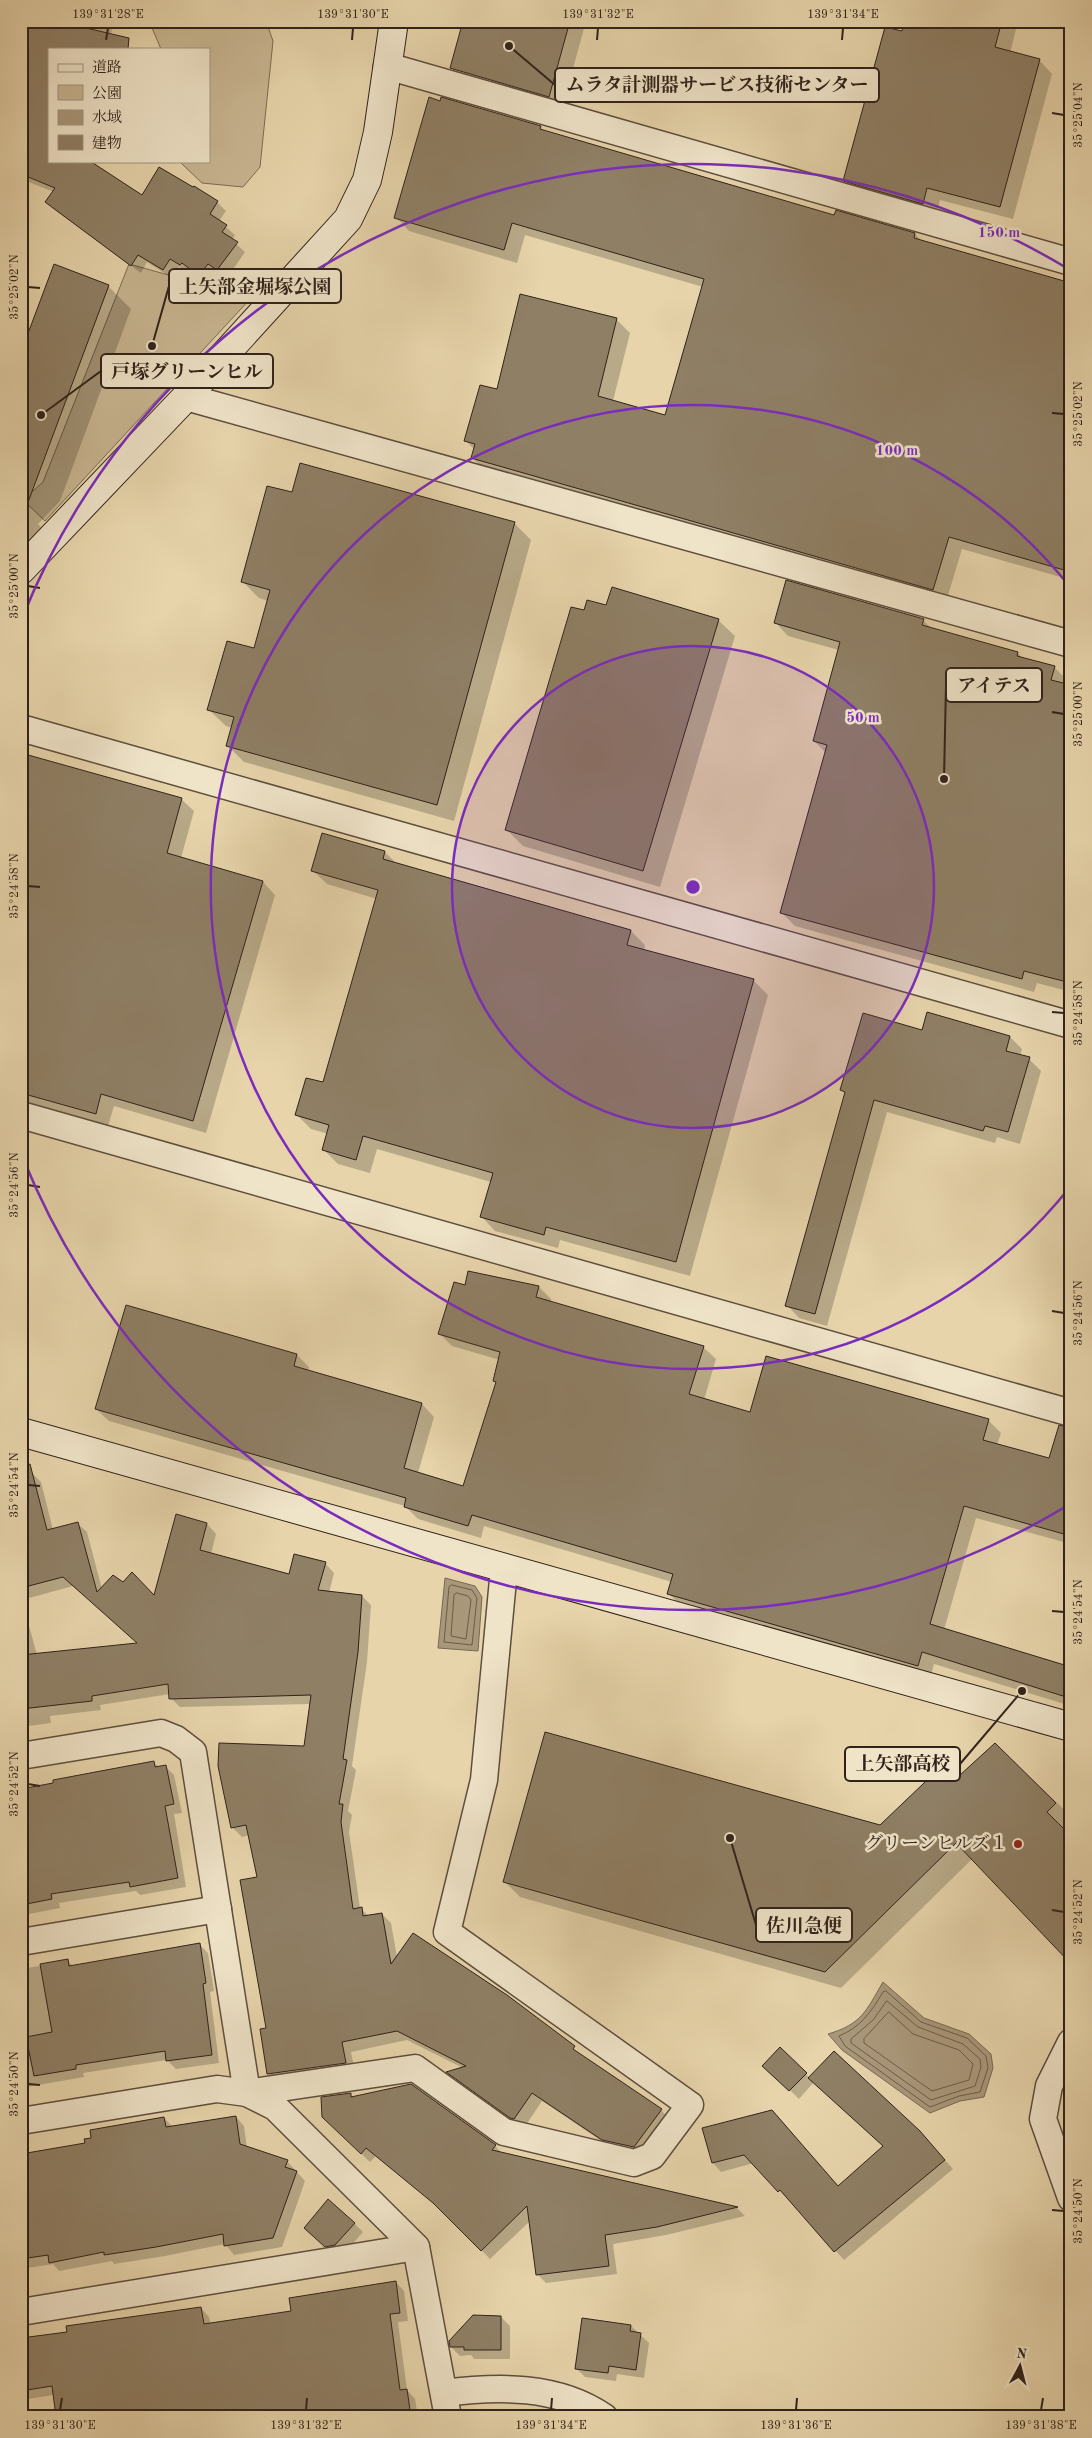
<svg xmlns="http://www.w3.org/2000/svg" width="1092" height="2438" viewBox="0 0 1092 2438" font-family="'Old Standard TT','Noto Serif JP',serif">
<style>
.green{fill:#c8b692;stroke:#7c6c56}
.water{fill:#a9977a;stroke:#796854}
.shadow{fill:#0003;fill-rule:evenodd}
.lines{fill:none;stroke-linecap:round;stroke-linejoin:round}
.shore{stroke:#6c5c4a;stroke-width:1}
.building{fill:#8f7f65;stroke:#30221a}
.street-casing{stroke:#5e4e3e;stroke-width:29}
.secondary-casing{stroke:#30221a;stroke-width:30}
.street{stroke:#efe3c8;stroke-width:26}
.secondary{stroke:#efe3c8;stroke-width:28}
.ticks{fill:none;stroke:#30221a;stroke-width:2}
.ring{fill:none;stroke:#7b2cbf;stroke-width:2.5}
.poi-dot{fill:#8f2418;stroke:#efe3c8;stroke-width:2}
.labels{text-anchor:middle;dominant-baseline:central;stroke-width:5;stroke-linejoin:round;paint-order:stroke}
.poi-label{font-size:18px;fill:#30221a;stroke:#efe3c8;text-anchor:end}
.centre{fill:#7b2cbf;stroke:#efe3c8;stroke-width:2.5}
.ring-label{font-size:15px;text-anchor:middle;font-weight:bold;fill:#7b2cbf;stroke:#efe3c8;stroke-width:5;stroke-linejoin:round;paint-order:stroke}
.leader{fill:none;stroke:#30221a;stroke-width:2}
.callout-dot{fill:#30221a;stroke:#efe3c8;stroke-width:2}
.callout{fill:#efe3c8;stroke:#30221a;stroke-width:2}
.callout-label{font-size:19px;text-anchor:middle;font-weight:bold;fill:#30221a}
.neatline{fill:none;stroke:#30221a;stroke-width:2}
.ticks-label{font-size:12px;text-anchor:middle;fill:#30221a}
</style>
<rect width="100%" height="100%" fill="#e7d4ab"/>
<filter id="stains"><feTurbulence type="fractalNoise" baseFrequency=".004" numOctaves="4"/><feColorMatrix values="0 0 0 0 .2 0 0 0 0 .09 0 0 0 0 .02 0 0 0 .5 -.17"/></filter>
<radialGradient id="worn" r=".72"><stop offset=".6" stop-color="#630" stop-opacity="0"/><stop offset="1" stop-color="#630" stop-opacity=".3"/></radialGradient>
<!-- green -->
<g class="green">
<polygon points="149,21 266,21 273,41 260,167 243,187 202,183 181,163 181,161 209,161 209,49 161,49"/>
<polygon points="129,264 251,298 45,521 23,500 43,482"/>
</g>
<!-- water -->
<g class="water">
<polygon points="445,1578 475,1586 482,1597 478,1651 438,1648"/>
<path d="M883,1982L924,2018L969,2034L991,2054L993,2068L984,2097L960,2101L930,2113L842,2050L828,2034C862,2024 866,2011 883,1982Z"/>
</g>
<!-- shadow -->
<g class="shadow">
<polygon points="43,21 114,21 107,49 49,49"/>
<polygon points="464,21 586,21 562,109 464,81 451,68"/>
<polygon points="906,21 1018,21 1010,53 1039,60 1052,74 1013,219 940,200 936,216 858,194 845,181"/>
<polygon points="21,113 49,161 142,197 194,187 217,202 226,211 219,221 235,235 232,240 245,252 227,278 217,272 208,283 191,271 189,273 179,267 172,278 147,262 141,273 55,210 46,202 54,192 21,179"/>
<polygon points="540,127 546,133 835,217 915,234 923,242 1066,283 1068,278 1071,278 1071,580 962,549 946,602 486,471 472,458 475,450 466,441 498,391 521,296 617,320 630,333 613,401 666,416 703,287 525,235 517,263 409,231 396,217"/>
<polygon points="108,286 131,309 60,501 38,524 46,533 21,558 21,356"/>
<polygon points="293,494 514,523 531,540 454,821 244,762 227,745 232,728 226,726 208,709 255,649 268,601 259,598 242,581"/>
<polygon points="607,607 718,620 735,636 660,887 523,846 506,829 585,612"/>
<polygon points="923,620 933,630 1018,653 1024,660 1055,668 1068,681 1066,685 1071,687 1071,992 1037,983 1034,992 795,926 782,913 826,753 814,741 839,650 788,636 776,623"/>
<polygon points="21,754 181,799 194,811 181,858 263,882 275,895 206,1133 114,1106 108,1126 21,1101"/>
<polygon points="385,852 397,864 631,931 645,945 644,950 754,981 768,995 690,1276 560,1240 558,1248 495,1231 481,1216 491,1182 377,1149 370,1173 338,1164 324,1150 328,1134 311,1129 297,1115 324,1084 377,899 327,884 312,870"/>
<polygon points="922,1031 1010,1037 1022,1049 1020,1056 1029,1059 1041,1071 1020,1144 997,1137 995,1143 887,1112 827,1326 799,1318 787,1305 846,1094 842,1090"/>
<polygon points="466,1286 539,1287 551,1299 551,1302 703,1347 716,1359 704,1400 751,1414 988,1420 1001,1433 997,1445 1050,1460 1071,1439 1071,1544 976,1518 944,1630 1071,1668 1071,1706 934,1664 930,1678 681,1606 669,1594 672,1582 484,1526 481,1538 418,1519 405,1506 109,1421 96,1409 297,1355 309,1367 308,1371 422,1404 434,1417 418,1473 464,1487 496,1383 494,1380 500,1360 452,1346 440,1334"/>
<path d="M32,1473L41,1482L53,1530L77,1523L87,1532L102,1589L123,1583L155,1597L177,1516L207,1524L216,1534L211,1554L290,1576L325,1563L334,1573L329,1593L362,1596L371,1605L367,1662L352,1766L356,1770L348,1811L352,1815L349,1832L360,1908L369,1916L382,1914L391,1923L397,1957L506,1996L584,2057L661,2110L670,2120L643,2156L613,2149L542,2101L524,2128L521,2127L448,2072L463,2068L407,2040L351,2052L355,2072L277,2083L268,2074V2029L258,1878L250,1835L242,1837L232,1827L305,1748L311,1704L180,1707L171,1698L170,1694L100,1705L101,1710L50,1716L51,1723L21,1727V1475ZM73,1586L139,1644L37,1655L22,1600Z"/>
<polygon points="995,1744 1071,1816 1071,1962 972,1859 841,1988 520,1897 504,1881 880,1826 960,1777"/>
<polygon points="154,1763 159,1767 165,1766 174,1775 182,1813 174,1814 186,1887 140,1895 136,1891 59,1903 60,1908 24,1915 21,1912 21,1790"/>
<polygon points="199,1944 208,1953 214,1991 210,1992 219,2063 176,2069 167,2060 83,2073 84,2077 21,2088 21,1969 68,1961 73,1966"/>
<polygon points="780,2049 810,2078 920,2132 953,2169 844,2260 754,2163 721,2172 713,2163 704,2129 838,2187 884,2146 814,2082 799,2099 773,2074"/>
<polygon points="350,2094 354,2098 495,2146 504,2155 737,2208 745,2216 666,2235 613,2244 617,2274 546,2283 537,2274 530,2221 490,2259 443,2211 376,2156 370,2162 332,2126"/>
<polygon points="236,2117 244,2126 247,2148 287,2161 305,2181 282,2247 234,2255 225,2244 165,2256 114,2264 112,2261 59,2271 53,2264 21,2269 21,2151 23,2155 87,2144 164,2118 173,2127"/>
<polygon points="354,2223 363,2232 344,2254 335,2255 314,2237"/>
<polygon points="396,2282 404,2291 408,2321 398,2322 407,2390 415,2399 418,2417 251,2417 54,2395 21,2400 21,2340 201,2308 209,2317 211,2325 292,2312"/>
<polygon points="501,2317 510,2326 510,2359 474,2359 471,2355 460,2356 451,2347"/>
<polygon points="631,2326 649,2343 644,2378 617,2374 616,2381 585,2377 576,2368"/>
<polygon points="544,2413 548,2417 509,2417"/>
</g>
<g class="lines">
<!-- shore -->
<g class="shore">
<polygon points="452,1585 472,1590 477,1598 472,1645 444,1642 449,1587"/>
<polygon points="457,1593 468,1596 471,1600 466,1639 451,1636 454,1595"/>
<path d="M886,1991L921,2022L967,2038L986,2056L988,2068L980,2092L959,2096L930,2107L845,2046L839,2036C861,2027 871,2012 883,1992Z"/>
<polygon points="887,2001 918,2027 963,2044 980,2059 981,2067 975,2086 931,2100 851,2043 851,2039 873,2020"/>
<polygon points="889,2012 913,2034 959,2050 973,2064 969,2080 932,2091 864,2043 864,2039"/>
</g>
</g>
<!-- building -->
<g class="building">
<polygon points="28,21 49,21 49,25 55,27 56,21 129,38 128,49 49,49 49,161 90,161 142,195 159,167 193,187 194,186 218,201 210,214 227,225 222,232 238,242 217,270 208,264 199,276 182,263 180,265 170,259 163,270 138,255 131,266 45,202 55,188 21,174 21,50"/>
<polygon points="463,21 570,21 549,97 450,68"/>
<polygon points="904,21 1002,21 995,47 1040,59 1000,207 927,188 923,204 843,181 885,27 902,31"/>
<polygon points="429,97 440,101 441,97 541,126 540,129 834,215 836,210 915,233 914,238 1071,283 1071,572 949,537 933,590 471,458 475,444 464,441 480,385 497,389 520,294 617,318 598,396 665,415 704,279 512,223 504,250 394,218"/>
<polygon points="54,264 109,285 24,513 21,513 21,352"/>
<polygon points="300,463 515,522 437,805 226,746 234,717 207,710 227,641 254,648 270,590 241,582 267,486 292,492"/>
<polygon points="786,580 924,619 922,625 1018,652 1017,656 1055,666 1051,680 1071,685 1071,983 1024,971 1022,979 780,913 827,745 813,741 840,642 774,623"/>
<polygon points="612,587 719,619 643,871 505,830 571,607 584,610 587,600 606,605"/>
<polygon points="21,753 182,798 167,853 263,881 193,1121 101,1094 96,1114 21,1093"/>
<polygon points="322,833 385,851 383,859 631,930 627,945 754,979 676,1262 546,1227 544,1235 480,1217 493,1173 363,1136 356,1160 322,1150 329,1125 295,1115 306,1078 323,1082 378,890 311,871"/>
<polygon points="927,1012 1010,1036 1006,1051 1030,1057 1008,1132 985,1126 983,1131 874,1100 815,1314 785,1306 845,1092 840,1090 863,1013 922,1030"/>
<polygon points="468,1271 539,1286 536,1297 704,1346 689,1394 750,1412 766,1356 989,1419 983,1440 1049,1458 1059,1425 1071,1428 1071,1536 964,1506 930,1624 1071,1667 1063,1696 922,1652 918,1666 667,1594 673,1574 472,1515 468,1526 404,1507 406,1498 95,1409 126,1305 297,1354 294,1366 422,1403 404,1468 463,1486 496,1382 493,1381 500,1352 438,1334 454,1282 465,1285"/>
<polygon points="30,1464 47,1530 78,1522 97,1592 113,1575 123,1582 132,1572 154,1595 176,1514 207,1523 200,1550 289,1574 294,1554 326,1562 318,1590 362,1595 358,1652 343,1759 347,1760 339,1804 343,1804 341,1822 353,1909 362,1907 363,1916 382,1913 391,1964 413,1933 507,1995 575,2046 573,2049 662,2109 634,2147 602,2140 532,2093 514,2119 510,2118 446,2072 466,2066 397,2031 342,2042 346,2063 267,2074 260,2029 266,2028 240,1880 257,1877 246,1825 231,1828 218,1766 219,1743 304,1746 311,1695 169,1699 168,1684 92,1696 92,1701 21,1709 21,1655 137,1643 63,1577 21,1588 21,1466"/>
<polygon points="545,1732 880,1825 946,1762 960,1775 995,1743 1056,1803 1047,1812 1071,1836 1071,1964 956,1843 825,1972 503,1882"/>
<polygon points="154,1761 155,1767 166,1765 174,1804 165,1806 178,1878 130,1887 129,1882 51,1894 52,1899 21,1905 21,1789 53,1783 53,1780"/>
<polygon points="200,1943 206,1983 203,1984 212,2055 166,2061 165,2051 76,2065 76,2069 34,2076 26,2037 52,2032 40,1964 68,1959 69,1966"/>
<polygon points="780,2047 807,2073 789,2091 762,2066"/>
<polygon points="834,2051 920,2131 945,2160 834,2252 780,2190 778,2192 744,2155 712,2163 702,2128 772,2110 838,2186 883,2146 808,2078"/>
<polygon points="411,2084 496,2145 492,2150 738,2207 657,2227 605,2235 609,2266 536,2275 527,2206 481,2251 433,2203 366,2148 361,2154 322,2117 321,2097 351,2093 351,2097"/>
<polygon points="236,2116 240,2144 288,2160 285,2167 297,2171 273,2238 224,2246 223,2234 156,2247 104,2255 104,2252 49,2263 48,2255 21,2259 21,2154 85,2143 84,2139 91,2138 90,2130 164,2117 166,2127"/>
<polygon points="328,2199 355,2223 335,2245 325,2247 304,2228"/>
<polygon points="396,2281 400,2313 390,2314 400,2390 407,2389 411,2417 56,2417 52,2386 21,2391 21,2338 67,2332 66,2326 201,2307 204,2324 291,2311 289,2298"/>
<polygon points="473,2315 501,2316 501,2350 464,2350 464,2347 450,2347 449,2341"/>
<polygon points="582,2318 631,2325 630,2331 641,2333 636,2370 609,2366 608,2373 575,2369"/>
</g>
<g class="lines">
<!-- street casing -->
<g class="street-casing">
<g id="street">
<polyline points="387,66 1071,262"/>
<polyline points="186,397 1071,644"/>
<polyline points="21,728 1071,1025"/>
<polyline points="21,1115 1071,1413"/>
<polyline points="21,1756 161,1733 176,1739 193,1752 247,2093 275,2107 416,2247 448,2417"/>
<polyline points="21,1942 218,1909"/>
<polyline points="1071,2042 1049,2086 1043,2119 1071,2198"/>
<polyline points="21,2121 217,2089 247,2093 415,2068 504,2132 634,2163 652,2156 690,2105 447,1932 484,1780 504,1569"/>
<polyline points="21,2312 416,2247"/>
<path d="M444,2393C498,2386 558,2385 604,2417"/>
</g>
</g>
<!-- secondary casing -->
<g class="secondary-casing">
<g id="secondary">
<polyline points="21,570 186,397 348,219 367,180 378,132 394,21"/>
<polyline points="21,1432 1071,1727"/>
</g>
</g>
<!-- street -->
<use href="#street" class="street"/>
<!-- secondary -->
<use href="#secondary" class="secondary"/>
</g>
<!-- ticks -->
<path class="ticks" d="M106,40L108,28M352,40L353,28M597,40L598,28M842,40L843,28M1052,113L1064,115M28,287L40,288M1052,413L1064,414M28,586L40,588M1052,712L1064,714M28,886L40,887M1052,1012L1064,1013M28,1185L40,1187M1052,1311L1064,1313M28,1485L40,1486M1052,1611L1064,1612M28,1784L40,1786M1052,1910L1064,1912M28,2084L40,2085M1052,2210L1064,2211M60,2410L62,2398M306,2410L307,2398M551,2410L552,2398M796,2410L797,2398M1041,2410L1043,2398"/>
<!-- distance rings -->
<circle cx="693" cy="887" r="241" fill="#7b2cbf" fill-opacity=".12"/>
<g class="ring">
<circle cx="693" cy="887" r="241"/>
<path d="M1070 1187A482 482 0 1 1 1070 587"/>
<path d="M1065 1507A723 723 0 0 1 23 1158M23 616A723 723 0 0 1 1065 267"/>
</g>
<!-- markers -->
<circle class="poi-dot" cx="1018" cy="1844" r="5"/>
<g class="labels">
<!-- poi labels -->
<g class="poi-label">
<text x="1008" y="1844">グリーンヒルズ１</text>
</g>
</g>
<circle cx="693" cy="887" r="8" class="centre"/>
<g class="ring-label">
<text x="999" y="237">150 m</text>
<text x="897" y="455">100 m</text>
<text x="863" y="722">50 m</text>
</g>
<!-- callouts -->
<path class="leader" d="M509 46L555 85M152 346L169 286M41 415L101 371M944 779L946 685M1022 1691L960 1764M730 1838L756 1925"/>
<g class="callout-dot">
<circle cx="509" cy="46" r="5"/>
<circle cx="152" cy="346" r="5"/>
<circle cx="41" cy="415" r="5"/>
<circle cx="944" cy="779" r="5"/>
<circle cx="1022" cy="1691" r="5"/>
<circle cx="730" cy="1838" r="5"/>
</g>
<g class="callout">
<rect x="555" y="68" width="324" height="34" rx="5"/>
<rect x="169" y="269" width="172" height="34" rx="5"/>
<rect x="101" y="354" width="172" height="34" rx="5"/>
<rect x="946" y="668" width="96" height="34" rx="5"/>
<rect x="845" y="1747" width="115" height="34" rx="5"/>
<rect x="756" y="1908" width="96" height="34" rx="5"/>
</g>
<g class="callout-label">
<text x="717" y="91">ムラタ計測器サービス技術センター</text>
<text x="255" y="293">上矢部金堀塚公園</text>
<text x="187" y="378">戸塚グリーンヒル</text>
<text x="994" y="692">アイテス</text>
<text x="903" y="1770">上矢部高校</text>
<text x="804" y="1932">佐川急便</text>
</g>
<!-- margin -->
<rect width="1092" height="2438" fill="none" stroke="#e7d4ab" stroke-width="55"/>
<!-- legend -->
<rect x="48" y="48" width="162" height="115" fill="#efe3c8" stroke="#a39682"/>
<rect x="58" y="64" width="25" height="8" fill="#efe3c8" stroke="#a39682"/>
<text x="92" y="72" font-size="15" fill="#30221a">道路</text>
<rect x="58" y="85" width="25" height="15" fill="#c8b692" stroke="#a39682"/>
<text x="92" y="98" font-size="15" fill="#30221a">公園</text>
<rect x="58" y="110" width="25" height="15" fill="#a9977a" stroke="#a39682"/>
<text x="92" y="122" font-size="15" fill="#30221a">水域</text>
<rect x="58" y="135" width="25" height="15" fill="#8f7f65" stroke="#a39682"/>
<text x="92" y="148" font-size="15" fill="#30221a">建物</text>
<!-- north arrow -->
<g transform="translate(1020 2366) rotate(7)" stroke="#efe3c8" stroke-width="4" paint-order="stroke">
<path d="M0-4L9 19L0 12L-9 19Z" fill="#30221a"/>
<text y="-8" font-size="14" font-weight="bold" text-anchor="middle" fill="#30221a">N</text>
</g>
<rect x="28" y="28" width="1036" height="2382" class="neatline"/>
<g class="ticks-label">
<text x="108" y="18">139°31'28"E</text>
<text x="353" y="18">139°31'30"E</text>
<text x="598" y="18">139°31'32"E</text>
<text x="843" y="18">139°31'34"E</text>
<text transform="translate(1078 115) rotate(-90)" y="4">35°25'04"N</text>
<text transform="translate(14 287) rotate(-90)" y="4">35°25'02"N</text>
<text transform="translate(1078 414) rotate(-90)" y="4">35°25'02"N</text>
<text transform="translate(14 586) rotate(-90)" y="4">35°25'00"N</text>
<text transform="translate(1078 714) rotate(-90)" y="4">35°25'00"N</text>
<text transform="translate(14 886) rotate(-90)" y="4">35°24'58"N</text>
<text transform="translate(1078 1013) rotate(-90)" y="4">35°24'58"N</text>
<text transform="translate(14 1185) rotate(-90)" y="4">35°24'56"N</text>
<text transform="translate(1078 1313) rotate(-90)" y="4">35°24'56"N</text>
<text transform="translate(14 1485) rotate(-90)" y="4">35°24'54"N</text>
<text transform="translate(1078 1612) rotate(-90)" y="4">35°24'54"N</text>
<text transform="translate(14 1784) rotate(-90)" y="4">35°24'52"N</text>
<text transform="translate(1078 1912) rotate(-90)" y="4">35°24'52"N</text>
<text transform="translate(14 2084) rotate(-90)" y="4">35°24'50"N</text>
<text transform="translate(1078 2211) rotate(-90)" y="4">35°24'50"N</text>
<text x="60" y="2429">139°31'30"E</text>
<text x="306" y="2429">139°31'32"E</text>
<text x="551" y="2429">139°31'34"E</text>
<text x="796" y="2429">139°31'36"E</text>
<text x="1041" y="2429">139°31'38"E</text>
</g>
<rect width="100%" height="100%" filter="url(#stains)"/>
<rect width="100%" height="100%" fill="url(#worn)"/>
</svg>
